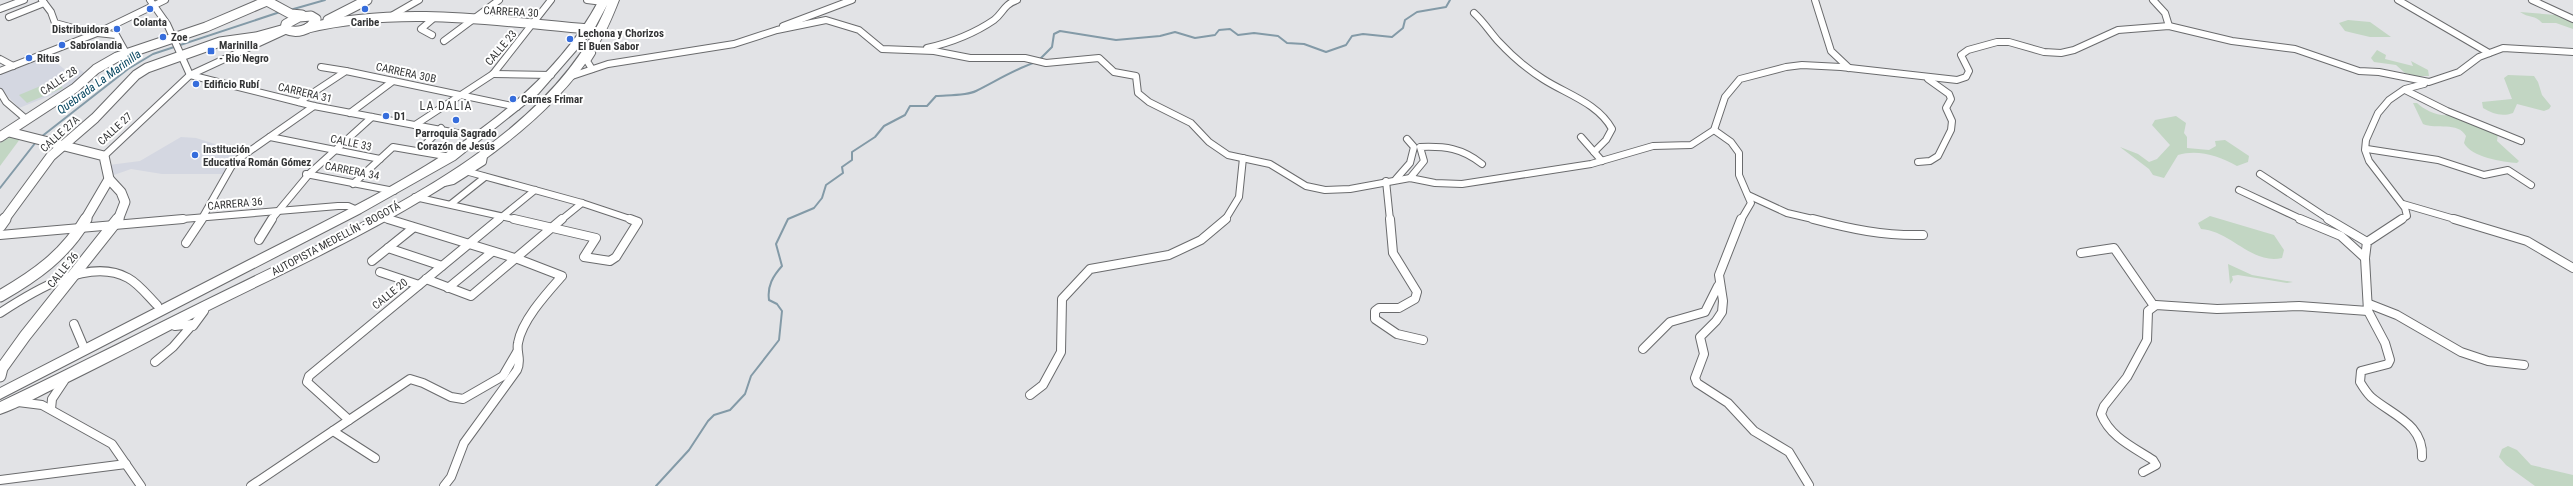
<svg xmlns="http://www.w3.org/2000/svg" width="2573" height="486" viewBox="0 0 2573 486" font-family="'Roboto Condensed',sans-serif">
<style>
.built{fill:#d4d7e1}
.green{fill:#c2d6c3}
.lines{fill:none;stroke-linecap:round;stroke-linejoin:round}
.stream{stroke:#839aa7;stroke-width:2}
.street-far1-casing{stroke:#6a6b6d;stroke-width:8}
.street-casing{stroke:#6a6b6d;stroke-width:10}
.secondary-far1-casing{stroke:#6a6b6d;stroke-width:11}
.secondary-casing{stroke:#6a6b6d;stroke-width:13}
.highway-casing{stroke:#6a6b6d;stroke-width:2}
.street-far1{stroke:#fff;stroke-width:6}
.street{stroke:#fff;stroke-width:8}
.secondary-far1{stroke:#fff;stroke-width:9}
.secondary{stroke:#fff;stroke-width:11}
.highway{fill:#fff;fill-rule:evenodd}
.poi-dot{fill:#366ddc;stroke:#fff;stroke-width:1.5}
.labels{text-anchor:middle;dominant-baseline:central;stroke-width:4;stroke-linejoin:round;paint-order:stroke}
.street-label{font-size:11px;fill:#343536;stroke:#fff}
.poi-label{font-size:11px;font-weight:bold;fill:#343536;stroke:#fff;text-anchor:start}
.water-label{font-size:12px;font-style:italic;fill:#094862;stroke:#fff}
.neighbourhood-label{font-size:12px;letter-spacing:1px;fill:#343536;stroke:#fff}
</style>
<rect width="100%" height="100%" fill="#e2e3e6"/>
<!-- built -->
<g class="built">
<polygon points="41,57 49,64 54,61 68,72 77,68 85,73 67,89 19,108 0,88 0,72"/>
<polygon points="181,137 196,138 240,152 229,160 223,174 162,174 131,169 114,175 109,165 140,161"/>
</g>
<!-- green -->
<g class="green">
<path d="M2520,12L2556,15L2573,23V29L2556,23H2542C2536,15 2528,18 2520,12Z"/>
<polygon points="2348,20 2370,22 2391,37 2370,37 2353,33 2345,31 2339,23"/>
<polygon points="2377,50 2386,55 2385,59 2413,66 2411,61 2428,70 2429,76 2417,76 2405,73 2396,65 2374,62 2371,58"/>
<path d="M2508,75L2534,76L2538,82L2542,95L2551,106L2549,109L2544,111L2517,104L2513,113C2502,117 2493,114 2483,108L2482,102L2512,99L2504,78Z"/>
<polygon points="55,80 63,88 27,103 19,95"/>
<path d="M2413,103H2417C2424,110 2439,117 2449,115L2443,107L2450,108L2491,126L2498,134L2497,141L2519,161L2517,163C2503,162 2471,157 2464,143L2466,136C2458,121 2436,130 2423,124Z"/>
<path d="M2176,116L2186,123L2184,133L2187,137V148L2209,150L2216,146L2215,141L2225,140L2249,156L2248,162L2237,166C2219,156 2198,149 2178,155L2164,178L2153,175L2149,169L2120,147L2138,154L2149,162L2157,159L2170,145L2152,125L2155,120Z"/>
<polygon points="10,137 20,139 0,166 0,143"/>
<path d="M2210,216L2274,235L2284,250L2282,258C2252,265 2231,231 2201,229L2198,223Z"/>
<polygon points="2228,264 2252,275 2293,282 2287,283 2238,275 2232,276 2233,280 2230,284"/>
<polygon points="2508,446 2517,450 2531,465 2573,475 2573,486 2535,486 2506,465 2499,457 2502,449"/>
</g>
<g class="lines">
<!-- stream -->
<g class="stream">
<polyline points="290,10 325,0"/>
<polyline points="1040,59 1052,47 1054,34 1060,31 1116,40 1160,36 1175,32 1195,38 1215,35 1219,30 1230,29 1238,35 1254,33 1278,36 1287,43 1304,44 1326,52 1346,45 1352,36 1363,34 1392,37 1403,28 1405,20 1417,12 1446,7 1450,0"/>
<polyline points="41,137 128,69 153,54 280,12"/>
<polyline points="0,188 36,142"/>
<path d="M656,486L689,450L708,421L714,415L730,410L745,394L751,376L779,340L782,311L777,304L769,300C767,286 773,276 782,266L776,244L788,219L814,208L822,198L826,185L843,173L842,167L852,160V152L875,137L884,126L905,115L910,106H927L936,96C947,95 966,96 976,91C996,81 1015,69 1036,62"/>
</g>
<!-- street-far1 casing -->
<g class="street-far1-casing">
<g id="street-far1">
<polyline points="42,0 51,12 55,23 88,32 116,35 126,53"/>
<polyline points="150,0 167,24 190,75 314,106 478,137"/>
<polyline points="587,0 603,2"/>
<polyline points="1815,0 1831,51 1849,68"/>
<polyline points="2153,0 2165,13 2169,26"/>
<polyline points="2398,0 2489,53"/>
<polyline points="2532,0 2573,19"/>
<polyline points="0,9 24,0"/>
<path d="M1474,13C1483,21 1490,32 1498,41C1511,55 1527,69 1543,79C1566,94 1598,103 1612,129L1606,140L1594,152"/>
<polyline points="393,15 419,0"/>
<polyline points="9,17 44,3"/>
<polyline points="783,26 852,0"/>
<polyline points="432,35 421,29 435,17"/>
<polyline points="444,41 499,0"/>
<path d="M927,48C949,43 975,33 994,20C1004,12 1003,5 1017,0"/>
<polyline points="592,53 587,61 592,69"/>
<polyline points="0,59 13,66"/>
<polyline points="321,67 346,71"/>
<polyline points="0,71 97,33 165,0"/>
<polyline points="493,74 551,75"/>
<polyline points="569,77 608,64 734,44 777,30 826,20 859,30 882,49 934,51 970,58 1025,58 1046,63 1099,58 1114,72 1136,76 1138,93 1149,102 1191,123 1209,142 1228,155 1270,164 1306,186 1325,190 1350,189 1410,178 1435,183 1462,184 1591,164 1653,146 1691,145 1714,130 1725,97 1740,79 1786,67 1802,65 1841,67 1957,80 1966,77 1969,71 1961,55 1968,50 1997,42 2009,42 2044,52 2061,53 2074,50 2118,30 2169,26 2232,41 2295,49 2359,71 2379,72 2429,82 2459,72 2479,57 2503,48 2573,52"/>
<polyline points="2405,90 2447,111 2521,141"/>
<polyline points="0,92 6,102 26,119"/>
<polyline points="299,102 346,71 517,107"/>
<polyline points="350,113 393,81"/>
<polyline points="415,125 493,74 551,0"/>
<polyline points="1714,130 1731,142 1739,153 1739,175 1751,203 1741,220"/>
<polyline points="270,137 380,159"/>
<polyline points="1581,137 1602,161"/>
<polyline points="2367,149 2438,160 2484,175 2508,170 2531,185"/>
<polyline points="420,150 441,128"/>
<polyline points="104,156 190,75 287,30"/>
<polyline points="1918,162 1930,161 1938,156 1951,130 1952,121 1946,108 1951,99 1949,94 1928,79"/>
<polyline points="469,172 582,203 633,220"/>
<polyline points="306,174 394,191"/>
<polyline points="2260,174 2330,220"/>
<path d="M1410,178L1424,161L1420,147C1445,146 1462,148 1482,164"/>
<polyline points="1396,179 1410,163 1414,147 1407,139"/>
<polyline points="1386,181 1390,220"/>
<polyline points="444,183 453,181 483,162 485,151"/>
<polyline points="353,184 393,147 451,157"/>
<polyline points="2239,190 2303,220"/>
<polyline points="1748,195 1787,213 1817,220"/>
<polyline points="415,197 518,220"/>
<polyline points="451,204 485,177"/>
<polyline points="2403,204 2458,220"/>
<polyline points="380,217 391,220"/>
<polyline points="171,220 338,206 348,206 357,210"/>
<polyline points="201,220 234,162 314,106"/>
<polyline points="271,220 310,173 372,117"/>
<polyline points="498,220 535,190"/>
<polyline points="561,220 582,203"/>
<polyline points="1225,220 1239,197 1243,158"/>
<polyline points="2400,220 2407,216 2405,208 2369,161 2365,150 2366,140 2378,113 2389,100 2405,89 2424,84"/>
</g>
</g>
<!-- street casing -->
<g class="street-casing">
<g id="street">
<path d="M388,219L518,259L562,276C547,293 522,320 518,343C516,353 522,360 517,370L464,443L451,477L444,486"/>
<polyline points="514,219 596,238 584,257 610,261 616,257 638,222 630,219"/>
<polyline points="1390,219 1393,253 1417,292 1415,299 1399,308 1379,308 1375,311 1375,319 1397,334 1423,340"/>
<polyline points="1741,219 1719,275 1723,301 1722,312 1716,321 1700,337 1704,354 1695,378 1697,383 1728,403 1754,431 1789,452 1809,485"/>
<path d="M1813,219C1851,229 1883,236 1923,235"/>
<polyline points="2300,219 2341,236 2365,258"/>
<polyline points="2328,219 2367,242"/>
<polyline points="2454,219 2527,241 2573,268"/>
<polyline points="0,235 183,219"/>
<polyline points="259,240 272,219"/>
<polyline points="186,243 202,219"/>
<polyline points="388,248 442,266"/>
<polyline points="2081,253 2114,248 2154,306"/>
<polyline points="372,261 413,228"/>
<polyline points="380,272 419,285"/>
<polyline points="426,279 471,296 562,219"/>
<polyline points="448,288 492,252"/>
<polyline points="2369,304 2397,315 2461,352 2488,361 2524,365"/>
<path d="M2368,311L2385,343L2390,360L2388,364L2361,371L2360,382C2363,387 2367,393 2371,397C2392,415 2424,424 2422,457"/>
<path d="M0,313C32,292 89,256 128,278C139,284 148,296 157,305"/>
<polyline points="74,324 85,350"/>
<polyline points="193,326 204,311"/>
<polyline points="1643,349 1670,322 1705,312 1718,286"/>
<polyline points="155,362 173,347 193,324 175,326"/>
<polyline points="1030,395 1043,385 1061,352 1062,299 1090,269 1169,255 1201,240 1226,219"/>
<polyline points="18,402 42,405 112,444 141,486"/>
<polyline points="51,409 52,399 64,381"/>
<polyline points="349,420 307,382 309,376 499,219"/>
<polyline points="333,431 375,458"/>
<path d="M2143,472L2156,465L2153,460C2133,447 2110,437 2101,414L2104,406L2127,377L2147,340L2148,311L2156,305L2217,309L2299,306L2368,311L2365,258L2367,242L2402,219"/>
<polyline points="0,480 126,464"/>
<polyline points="251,486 410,379 423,383 451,397 463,399 503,376 517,352"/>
</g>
</g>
<!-- secondary-far1 casing -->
<g class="secondary-far1-casing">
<g id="secondary-far1">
<polyline points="267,1 291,14 302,15"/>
<path d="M311,16L316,19C310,31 296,34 285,29L286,24L299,17Z"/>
<polyline points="328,20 367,0"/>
<path d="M308,28C400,6 496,21 589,29"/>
<polyline points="9,132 104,156 109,179 85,220"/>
<polyline points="0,137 75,88 96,69 117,57 206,27 269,0"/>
<polyline points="109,179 121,192 125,202 118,220"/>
<polyline points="4,220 51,156 95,118 136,75 147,68 220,42 256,37 285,29"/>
</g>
</g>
<!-- secondary casing -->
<g class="secondary-casing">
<g id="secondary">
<polyline points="0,226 5,219"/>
<path d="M0,296C35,276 65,255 86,219"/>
<polyline points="0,376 2,368 25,336 118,219"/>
</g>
</g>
<!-- highway casing -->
<g class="highway-casing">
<path id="highway" d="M599,0H619C612,18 605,35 594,51C514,174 323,252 195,317C151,340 107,363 62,385C42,394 21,407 0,414V402C78,365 155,325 233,287C361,223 549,146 607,5L593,31L538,94L455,160L361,213L0,399V388C83,345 166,303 249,260C371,197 532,127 599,0Z"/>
</g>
<!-- street-far1 -->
<use href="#street-far1" class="street-far1"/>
<!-- street -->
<use href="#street" class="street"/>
<!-- secondary-far1 -->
<use href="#secondary-far1" class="secondary-far1"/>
<!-- secondary -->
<use href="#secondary" class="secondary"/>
<!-- highway -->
<use href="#highway" class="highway"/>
</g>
<!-- markers -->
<g class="poi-dot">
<circle cx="150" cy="9" r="4"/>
<circle cx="365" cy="9" r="4"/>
<circle cx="117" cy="29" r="4"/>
<circle cx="163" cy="37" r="4"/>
<circle cx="570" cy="39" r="4"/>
<circle cx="62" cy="45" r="4"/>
<rect x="207" y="47" width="8" height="8" rx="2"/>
<circle cx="29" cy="58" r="4"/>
<circle cx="196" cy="84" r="4"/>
<circle cx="513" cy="99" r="4"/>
<circle cx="386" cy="116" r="4"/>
<circle cx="456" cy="120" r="4"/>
<circle cx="195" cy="155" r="4"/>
</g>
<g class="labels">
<!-- street labels -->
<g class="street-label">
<text transform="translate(511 12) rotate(3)">CARRERA 30</text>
<text transform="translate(501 48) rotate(-50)">CALLE 23</text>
<text transform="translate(406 73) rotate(12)">CARRERA 30B</text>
<text transform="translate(59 81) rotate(-34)">CALLE 28</text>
<text transform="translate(305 93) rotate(13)">CARRERA 31</text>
<text transform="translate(115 129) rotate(-43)">CALLE 27</text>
<text transform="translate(60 134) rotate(-42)">CALLE 27A</text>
<text transform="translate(351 143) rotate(12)">CALLE 33</text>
<text transform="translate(352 171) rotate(11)">CARRERA 34</text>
<text transform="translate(235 204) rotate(-5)">CARRERA 36</text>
<text transform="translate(336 239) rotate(-28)">AUTOPISTA MEDELLÍN - BOGOTÁ</text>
<text transform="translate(63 270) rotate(-51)">CALLE 26</text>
<text transform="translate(390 294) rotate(-39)">CALLE 20</text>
</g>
<!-- poi labels -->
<g class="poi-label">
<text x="150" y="22" text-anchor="middle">Colanta</text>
<text x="365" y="22" text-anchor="middle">Caribe</text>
<text x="109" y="29" text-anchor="end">Distribuidora</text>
<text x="578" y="33">Lechona y Chorizos<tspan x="578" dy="13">El Buen Sabor</tspan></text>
<text x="171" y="37">Zoe</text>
<text x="70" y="45">Sabrolandia</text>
<text x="219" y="45">Marinilla<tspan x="219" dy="13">- Rio Negro</tspan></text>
<text x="37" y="58">Ritus</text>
<text x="204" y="84">Edificio Rubí</text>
<text x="521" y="99">Carnes Frimar</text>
<text x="394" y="116">D1</text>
<text x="456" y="133" text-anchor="middle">Parroquia Sagrado<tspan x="456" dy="13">Corazón de Jesús</tspan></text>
<text x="203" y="149">Institución<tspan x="203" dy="13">Educativa Román Gómez</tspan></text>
</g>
<!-- water labels -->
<g class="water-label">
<text transform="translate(99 82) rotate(-36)">Quebrada La Marinilla</text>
</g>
<!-- neighbourhood labels -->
<g class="neighbourhood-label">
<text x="446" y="106">LA DALIA</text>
</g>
</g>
</svg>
